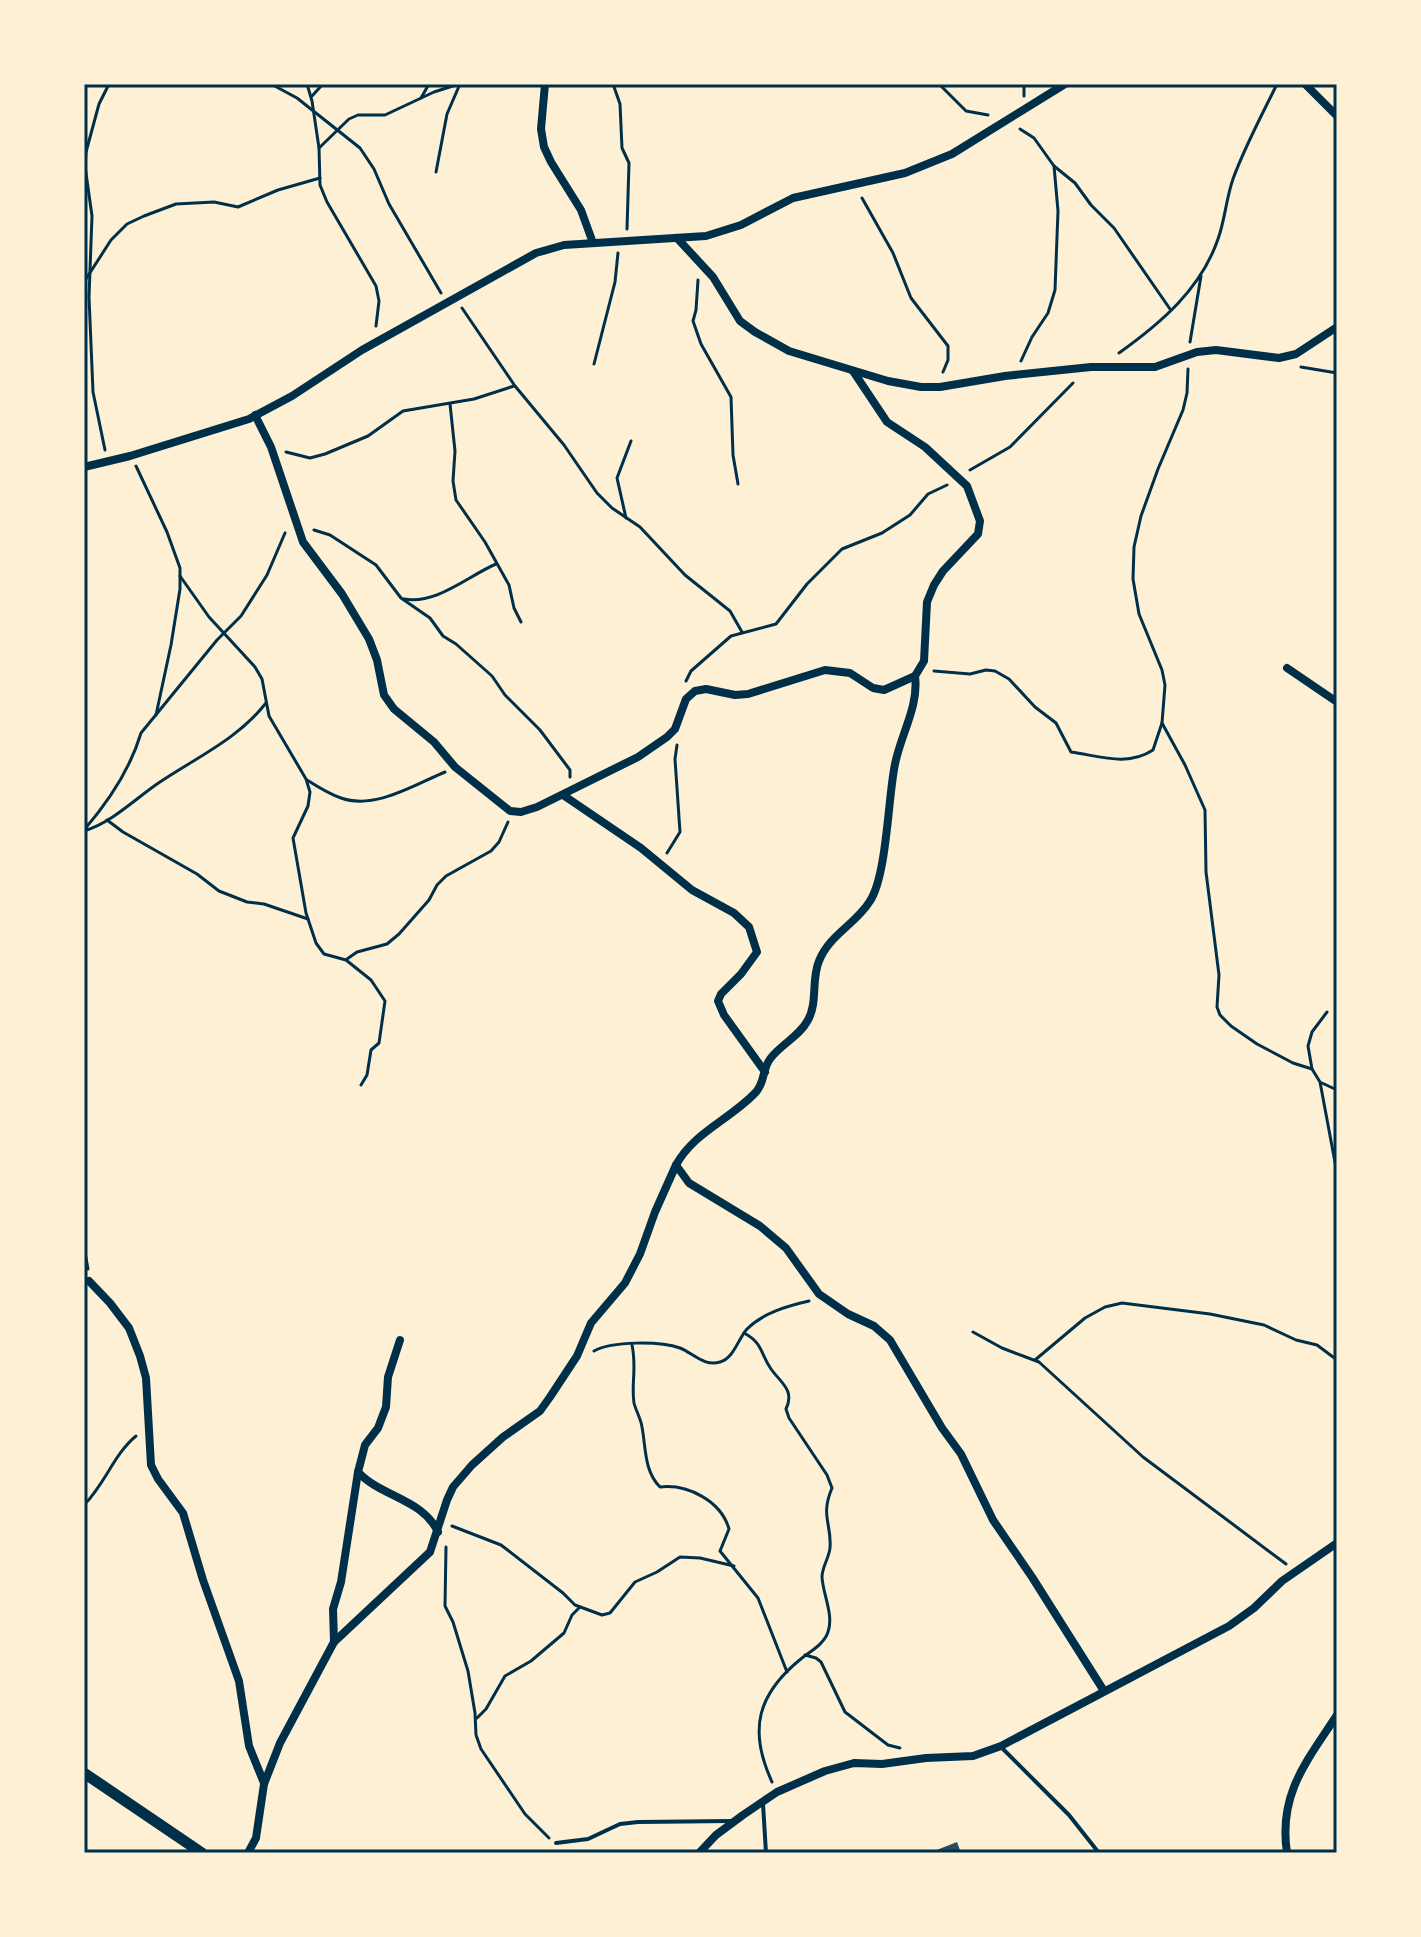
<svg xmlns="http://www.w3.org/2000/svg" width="1421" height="1937" viewBox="0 0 1421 1937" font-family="'Playfair Display',serif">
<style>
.building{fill:#264d5e}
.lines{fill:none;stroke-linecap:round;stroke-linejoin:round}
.path{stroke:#003049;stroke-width:3}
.service{stroke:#003049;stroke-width:4}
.minor{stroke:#003049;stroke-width:8}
.tertiary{stroke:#003049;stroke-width:11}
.neatline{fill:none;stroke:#003049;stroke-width:3}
</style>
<rect width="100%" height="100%" fill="#fdf0d5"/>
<!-- building -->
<polygon class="building" points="957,1842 961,1853 929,1853"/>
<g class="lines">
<!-- path -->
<g class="path">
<polyline points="271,84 297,98 360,148 374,169 389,204 441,293"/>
<polyline points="307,84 312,101 319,148 320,185 327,202 376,286 379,301 376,326"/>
<polyline points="613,84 620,104 622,148 629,163 627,229"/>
<polyline points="939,84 966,111 988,115"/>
<polyline points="312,96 323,84"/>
<polyline points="1024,96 1024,84"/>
<polyline points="421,98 429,84"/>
<polyline points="1020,129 1034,138 1054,166 1075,183 1091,205 1114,228 1170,309"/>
<polyline points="319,148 349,119 358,115 385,115 434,92 459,84"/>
<polyline points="436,172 447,114 460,84"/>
<polyline points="862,198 893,253 911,298 948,346 948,360 943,372"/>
<polyline points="698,280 696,310 693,321 701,344 731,397 733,455 738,484"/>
<polyline points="84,282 111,240 127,224 144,216 176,204 214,202 238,207 278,190 320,178"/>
<polyline points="462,308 515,386 564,445 597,493 612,508 640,527 685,575 730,611 742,632"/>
<polyline points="1190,342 1201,276"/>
<path d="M1119,353C1161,323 1201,289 1218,239C1225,220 1226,199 1233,179C1245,146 1262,115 1277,84"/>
<polyline points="1021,361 1032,337 1048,313 1055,290 1058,211 1054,166"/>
<polyline points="594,364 615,282 618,253"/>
<polyline points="1301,367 1337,373"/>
<polyline points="1188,369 1187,393 1183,410 1158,469 1141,516 1134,547 1133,579 1139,614 1162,670 1165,685 1162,723 1185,765 1205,810 1206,872 1219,975 1217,1007 1220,1015 1231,1026 1257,1044 1293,1063 1312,1069"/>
<polyline points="450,404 455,451 453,481 456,500 485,542 509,585 514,608 521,622"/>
<polyline points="105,450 93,392 89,297 92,216 85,166 86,152 99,104 109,84"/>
<polyline points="286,452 310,458 325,454 368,436 403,411 474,399 514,386"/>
<polyline points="136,466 167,532 180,568 180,589 171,645 156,715"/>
<polyline points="970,470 1010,447 1073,383"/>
<polyline points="626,518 617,478 631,441"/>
<polyline points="314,530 330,535 376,565 401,598 430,618 443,636 456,644 492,676 505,695 540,730 570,770 570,777"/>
<polyline points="180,576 209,617 255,667 262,679 269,716 306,779 310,792 308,806 293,838 306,913 316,943 324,954 346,960 371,980 385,1001 379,1043 371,1050 367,1075 361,1085"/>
<path d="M404,599C436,605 468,576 496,564"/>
<path d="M934,671L970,674L986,670L995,671L1009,679L1035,707L1056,723L1071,752C1100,756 1127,767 1153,750L1162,723"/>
<polyline points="686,681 691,671 731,636 776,624 807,584 842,549 882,533 910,515 928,494 947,485"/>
<path d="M307,780C318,787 329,794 341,798C375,810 414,785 445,772"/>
<polyline points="84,800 86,828"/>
<polyline points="107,820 123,832 197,874 219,891 247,902 264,904 308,919"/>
<path d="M84,830C109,801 130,770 141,733L217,640L241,616L267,575L285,533"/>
<path d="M84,831C111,823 134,800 157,784C195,758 237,740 266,703"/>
<polyline points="667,853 680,832 675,759 677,745"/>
<polyline points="347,959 357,952 387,944 399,934 429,900 437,885 446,876 491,851 499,842 508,822"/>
<polyline points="1327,1012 1312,1032 1308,1046 1312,1069 1320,1082 1337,1173"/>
<polyline points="1322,1083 1337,1090"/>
<polyline points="84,1247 88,1269"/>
<polyline points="973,1332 1002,1348 1039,1362 1143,1457 1286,1564"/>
<path d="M744,1333C763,1343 760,1353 771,1369C781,1383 795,1390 786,1409L789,1418L827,1475L832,1488C820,1516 832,1524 830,1548C829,1558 822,1567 822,1577C823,1595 834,1615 828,1632C824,1644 811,1651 802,1658C757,1694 748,1730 772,1782"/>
<path d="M632,1345C637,1368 631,1384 634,1403C636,1411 641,1419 642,1427C646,1448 644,1471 660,1487C688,1484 721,1501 729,1529L720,1551L758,1598L787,1672"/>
<path d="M594,1351C612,1341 660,1341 680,1348C693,1353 704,1367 720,1362C734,1358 738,1339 747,1329C763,1313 787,1306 809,1301"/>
<polyline points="1035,1360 1085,1318 1105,1307 1122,1303 1210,1314 1264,1325 1296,1340 1317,1345 1337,1360"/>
<path d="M84,1505C105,1484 114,1454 136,1436"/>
<polyline points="452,1526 501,1545 563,1593 575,1605 602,1615 610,1613 635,1582 657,1572 680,1557 700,1558 734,1566"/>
<polyline points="446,1547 445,1606 453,1622 468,1671 475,1713 476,1735 481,1749 525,1814 549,1838"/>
<polyline points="805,1655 816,1658 821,1662 845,1712 888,1745 900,1748"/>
<polyline points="477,1718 486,1709 505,1676 531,1661 564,1633 572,1615 580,1607"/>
</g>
<!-- service -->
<g class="service">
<polyline points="1002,1748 1069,1815 1099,1853"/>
<polyline points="763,1804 766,1853"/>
<polyline points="556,1843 588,1839 620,1824 638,1822 732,1821"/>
</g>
<!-- minor -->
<g class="minor">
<polyline points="545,84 541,129 544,147 551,162 581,210 593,243"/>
<polyline points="1305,84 1337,116"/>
<polyline points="677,238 713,277 740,321 755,332 789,351 888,381 921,387 940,387 1005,376 1091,367 1155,367 1197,352 1216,350 1279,358 1296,354 1337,327"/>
<polyline points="255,415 271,447 303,542 342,594 369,639 377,660 384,695 394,709 434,742 455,767 510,811 521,812 537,807 638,757 667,737 675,729 686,699 695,691 706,689 735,695 748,694 825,670 850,673 873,688 884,690 915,676 924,661 927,602 934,585 943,571 978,534 980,521 967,486 925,447 887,422 853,371"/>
<polyline points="84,467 130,456 249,419 292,396 362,350 536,253 564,245 706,236 741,225 793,198 905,173 952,154 1065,84"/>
<polyline points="1287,668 1337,702"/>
<path d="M915,676C919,706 901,734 895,764C888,797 887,875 870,901C856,924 829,935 819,961C811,980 818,1002 808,1020C799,1037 781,1044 770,1059C762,1070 765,1082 756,1092C731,1119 694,1132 676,1165L689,1183L760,1226L786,1248L819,1294L848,1314L874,1326L890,1340L942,1428L961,1454L993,1520L1032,1577L1104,1691"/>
<polyline points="563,795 641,848 692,890 734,913 749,927 757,952 741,974 721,994 718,1001 724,1015 765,1072"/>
<polyline points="89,1281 110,1303 129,1328 140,1356 146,1378 151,1465 158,1479 183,1513 203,1580 239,1681 249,1746 264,1783"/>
<path d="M400,1340L388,1377L386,1407L378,1428L365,1445L358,1472C381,1497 423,1499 438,1532"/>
<polyline points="334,1642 333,1609 341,1582 358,1472"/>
<polyline points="248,1853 256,1838 264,1784 280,1743 334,1642 430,1552 447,1500 453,1487 472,1465 503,1437 540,1411 550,1397 577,1356 591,1323 625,1283 640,1254 655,1212 676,1165"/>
<polyline points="699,1853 716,1835 743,1815 777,1792 825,1771 854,1763 882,1764 926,1758 973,1756 1001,1746 1229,1626 1254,1608 1282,1581 1337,1543"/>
<path d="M1287,1853C1278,1794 1307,1761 1337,1715"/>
</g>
<!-- tertiary -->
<polyline class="tertiary" points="84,1773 202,1853"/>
</g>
<!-- border -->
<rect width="1421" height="1937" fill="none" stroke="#fdf0d5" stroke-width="172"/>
<rect x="86" y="86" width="1249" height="1765" class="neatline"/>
</svg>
